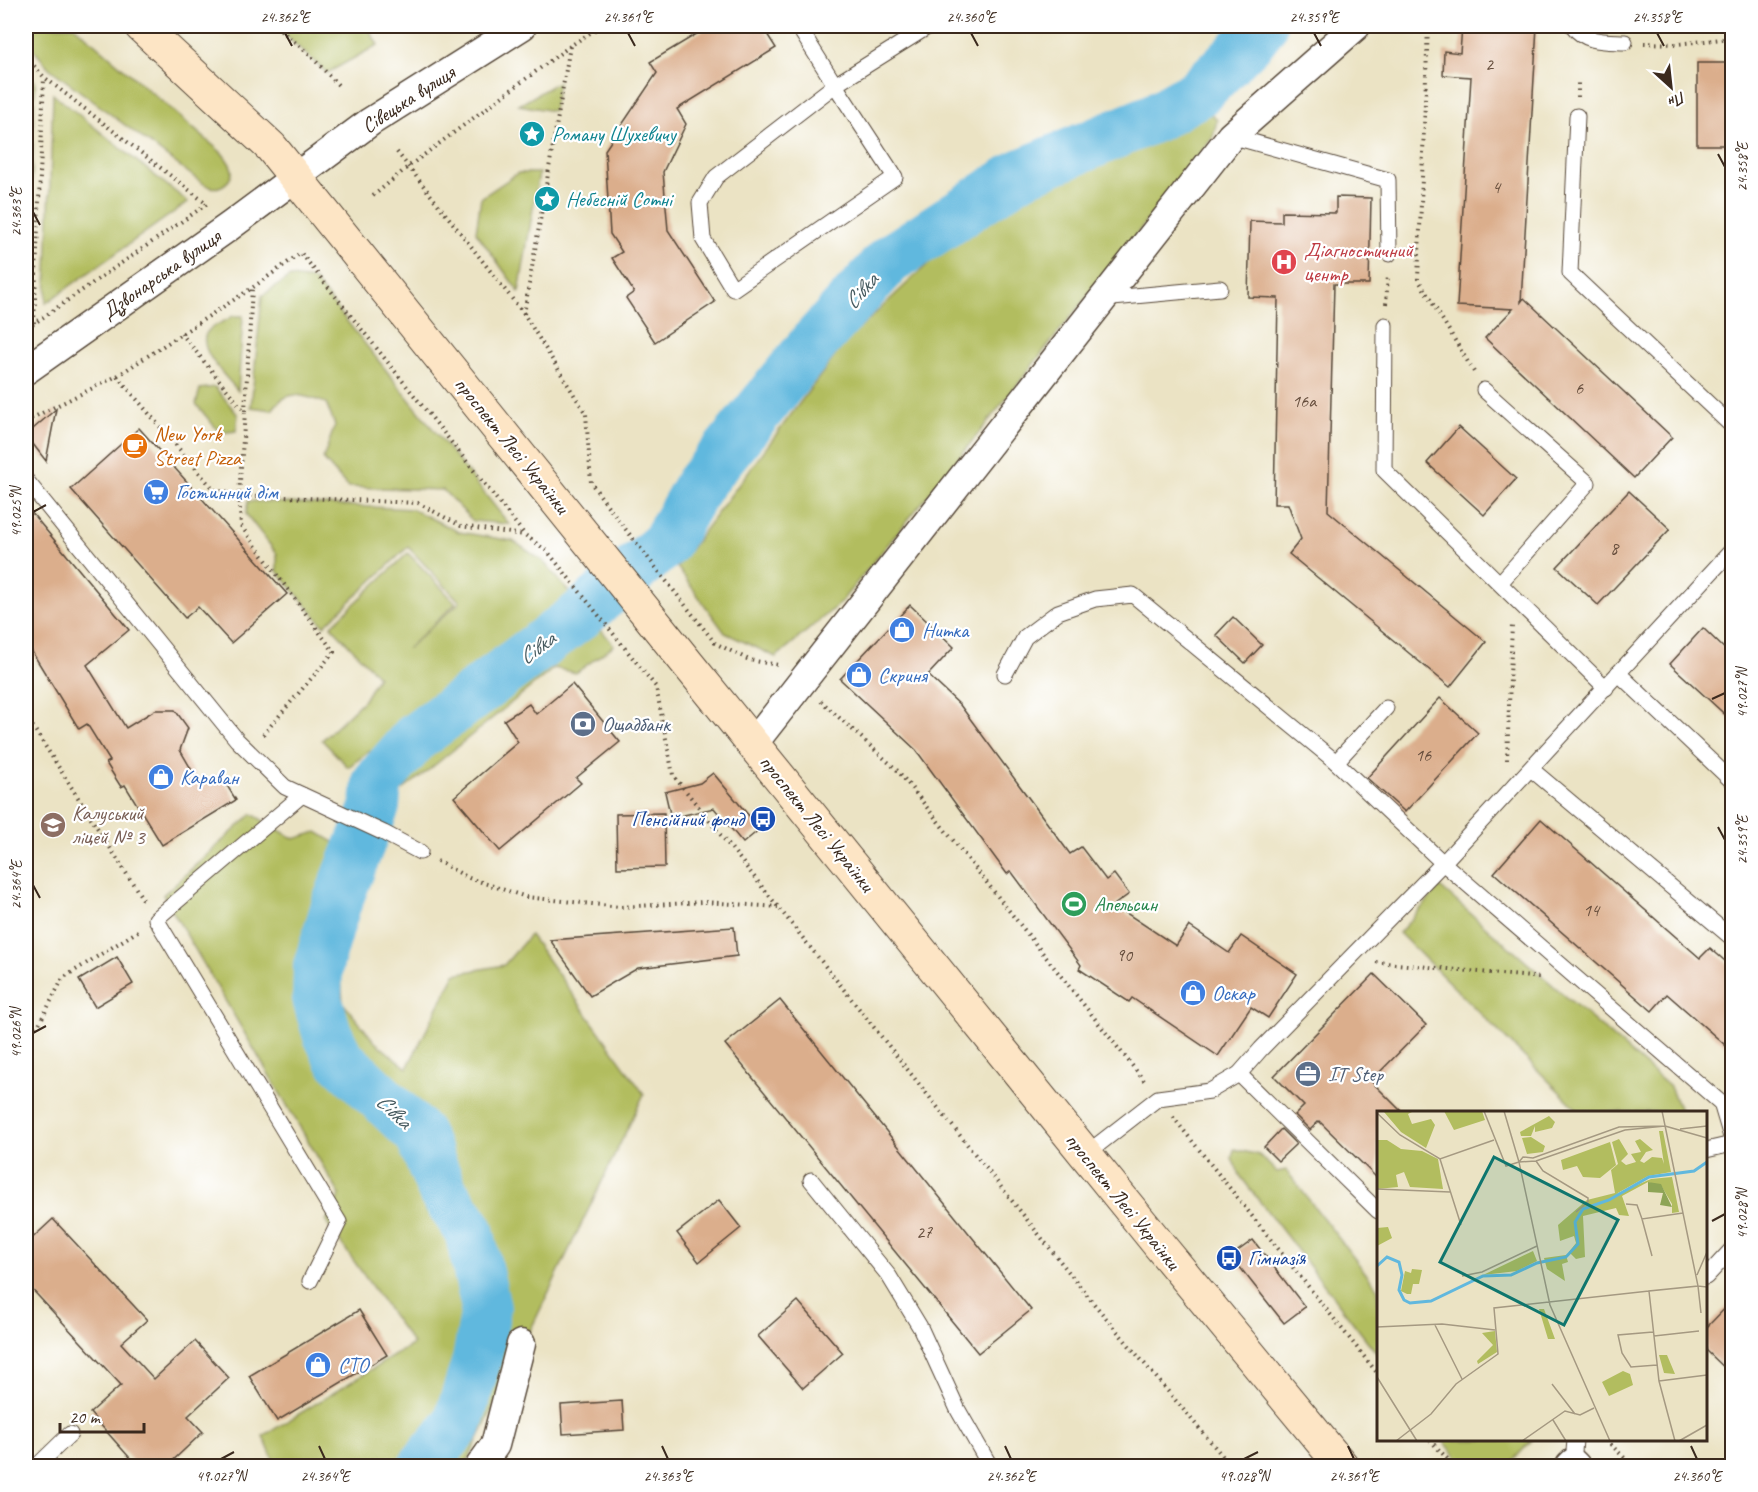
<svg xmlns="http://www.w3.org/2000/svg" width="1758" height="1492" viewBox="0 0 1758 1492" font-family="Caveat,sans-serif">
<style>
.green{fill:#b2bd5f;stroke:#76743e;stroke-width:1.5}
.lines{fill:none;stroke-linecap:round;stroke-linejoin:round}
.river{stroke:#61b8de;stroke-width:50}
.building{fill:#dbae8c}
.lane-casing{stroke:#554637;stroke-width:17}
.street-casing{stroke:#554637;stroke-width:31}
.secondary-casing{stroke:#554637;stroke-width:35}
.path{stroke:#554637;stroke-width:4;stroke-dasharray:1.5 4.5;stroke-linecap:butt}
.lane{stroke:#fff;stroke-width:15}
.street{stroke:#fff;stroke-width:28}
.secondary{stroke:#fde5c5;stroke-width:33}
.ticks{fill:none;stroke:#3b2a1e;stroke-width:2}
.labels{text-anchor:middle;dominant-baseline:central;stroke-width:4.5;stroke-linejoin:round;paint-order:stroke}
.number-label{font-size:18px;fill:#634b3a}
.street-label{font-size:21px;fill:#3b2a1e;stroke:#fff}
.culture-label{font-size:21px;fill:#0d838f;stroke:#fff;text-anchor:start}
.health-label{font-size:21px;fill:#be3a42;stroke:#fff;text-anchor:start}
.food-label{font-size:21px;fill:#c56008;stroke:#fff;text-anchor:start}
.shop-label{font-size:21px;fill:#366cbe;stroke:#fff;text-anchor:start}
.service-label{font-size:21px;fill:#4e5e75;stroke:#fff;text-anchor:start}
.education-label{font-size:21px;fill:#785e54;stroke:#fff;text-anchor:start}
.transit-label{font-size:21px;fill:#164399;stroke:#fff;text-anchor:end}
.leisure-label{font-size:21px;fill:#27864d;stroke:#fff;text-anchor:start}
.water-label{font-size:22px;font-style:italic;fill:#485c61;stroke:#fff}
.inset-river{fill:none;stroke:#61b8de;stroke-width:3}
.inset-road{fill:none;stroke:#a59982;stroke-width:1.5}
.view{fill:#0f766e;fill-opacity:0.15;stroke:#0f766e;stroke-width:3}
.inset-edge{fill:none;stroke:#3b2a1e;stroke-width:3}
.neatline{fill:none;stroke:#3b2a1e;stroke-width:2}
.ticks-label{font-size:15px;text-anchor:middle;fill:#3b2a1e}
</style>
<rect width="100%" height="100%" fill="#fff"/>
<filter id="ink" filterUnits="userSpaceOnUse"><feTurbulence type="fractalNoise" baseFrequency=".0167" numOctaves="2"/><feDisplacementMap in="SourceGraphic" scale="12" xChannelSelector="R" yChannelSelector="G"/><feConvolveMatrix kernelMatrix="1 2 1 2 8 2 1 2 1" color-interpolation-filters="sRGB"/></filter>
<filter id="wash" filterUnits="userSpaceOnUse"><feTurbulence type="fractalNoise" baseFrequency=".008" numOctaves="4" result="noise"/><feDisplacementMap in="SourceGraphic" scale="24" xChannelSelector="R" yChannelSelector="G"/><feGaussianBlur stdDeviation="1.35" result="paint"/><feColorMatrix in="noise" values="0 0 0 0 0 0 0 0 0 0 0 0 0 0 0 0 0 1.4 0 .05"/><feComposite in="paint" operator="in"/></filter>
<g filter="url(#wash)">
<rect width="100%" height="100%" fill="#ebe3c4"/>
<!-- green -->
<g class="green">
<path d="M26,26H74L222,153C226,158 231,164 232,170C233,180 221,190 211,187C207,186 202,183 198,180L49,68L26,41Z"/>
<polygon points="275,26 367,26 378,45 327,73"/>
<polygon points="26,71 35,82 27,317 26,319"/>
<polygon points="558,82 553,111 519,105"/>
<polygon points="53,94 188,202 46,303"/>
<polygon points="1204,107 1217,120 1213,137 983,428 840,603 776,657 725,633 677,567 846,341 933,259 1030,191 1101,154"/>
<polygon points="518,173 539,173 519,292 476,232 481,198"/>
<path d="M290,277L314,280L509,524L473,521L443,490L348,487L323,459L335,425L326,403C303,396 288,387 272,410L251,407L262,296Z"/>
<path d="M233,316H243L238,391C227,378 194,347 208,331C214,325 226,321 233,316Z"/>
<polygon points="215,387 238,415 236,431 220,433 196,404 200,389"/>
<polygon points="248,501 412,509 459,532 513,541 543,561 614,645 576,673 554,668 425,773 388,801 370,751 348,767 322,740 364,700 378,676 331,626 408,553 456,603 407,649 460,602 408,547 324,626 277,571 277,554 246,514"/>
<polygon points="252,814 294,839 317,832 368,862 339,950 343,1003 375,1042 407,1068 455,974 504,965 530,935 644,1094 465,1466 276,1466 263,1436 413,1344 326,1222 340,1195 163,895"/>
<polygon points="1440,887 1670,1087 1679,1108 1679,1112 1580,1112 1399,933"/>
<polygon points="1234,1149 1259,1155 1277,1172 1286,1170 1378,1289 1378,1355 1241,1177 1232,1159"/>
<polygon points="1443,1440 1532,1440 1508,1466 1464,1466"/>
</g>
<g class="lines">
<!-- river -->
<polyline class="river" points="423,1466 457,1425 477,1360 486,1308 469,1230 443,1192 419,1134 339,1058 327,1033 317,999 318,966 336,905 375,806 377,782 415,738 577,618 665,544 699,484 817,339 889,260 1020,174 1154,118 1198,93 1252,39 1262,26"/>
</g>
<g id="blocks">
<!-- building -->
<g class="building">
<polygon points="710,26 762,26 776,48 677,109 686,124 663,172 668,230 715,302 655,342 626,298 634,292 612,258 622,252 610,234 605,150 657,73 650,62"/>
<polygon points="1462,26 1537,26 1521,302 1524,298 1672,437 1634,478 1485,338 1513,309 1457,306 1471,77 1443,75 1444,51 1460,53"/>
<rect x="1697" y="63" width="35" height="82"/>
<polygon points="1336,197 1371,198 1369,284 1334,284 1328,511 1486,642 1450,687 1289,554 1301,539 1288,504 1274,504 1278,298 1248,297 1250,221 1282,222 1282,212 1336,213"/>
<polygon points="56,409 46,461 26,435"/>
<polygon points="1459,427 1516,479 1484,515 1427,463"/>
<polygon points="139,428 287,594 231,643 198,607 185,618 71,489"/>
<polygon points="1629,491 1670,529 1598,605 1557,567"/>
<polygon points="26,506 129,630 87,665 126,728 155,710 175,710 188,728 180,750 197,779 223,779 236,800 162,845 125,785 121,787 106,763 110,761 87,724 79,729 26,642"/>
<polygon points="910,605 954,647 928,675 960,705 1070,854 1081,847 1106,880 1114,874 1129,894 1114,905 1176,946 1189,926 1229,953 1241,936 1297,974 1268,1018 1251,1007 1218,1056 1132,998 1129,1002 1079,969 1081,965 1011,871 1007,874 916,750 840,679"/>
<polygon points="1233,617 1262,645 1245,663 1216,635"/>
<polygon points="1703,628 1732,656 1732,721 1670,664"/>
<polygon points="572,684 620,742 576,778 581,783 500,851 454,797 518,742 504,720 529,704 536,714"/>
<polygon points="1440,698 1478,733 1405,812 1367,778"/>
<polygon points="713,773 760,829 743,843 714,808 671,818 665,792 700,783"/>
<polygon points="664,813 665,867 617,868 616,814"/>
<polygon points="1541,819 1700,958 1710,948 1732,967 1732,1051 1667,994 1652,1011 1494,873"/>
<polygon points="734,927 737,956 638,968 590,996 550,940"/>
<polygon points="117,957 133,984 95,1007 79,980"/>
<polygon points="1374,974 1426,1025 1371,1081 1403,1113 1378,1113 1378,1179 1319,1121 1310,1130 1295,1115 1304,1106 1274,1076"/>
<polygon points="780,1000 1031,1310 978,1353 725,1044"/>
<polygon points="1281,1129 1296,1144 1278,1161 1264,1147"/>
<polygon points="719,1200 741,1228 699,1262 677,1233"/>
<polygon points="53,1219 147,1320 121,1343 154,1379 195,1341 229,1378 188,1416 203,1432 166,1467 138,1467 90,1413 121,1385 26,1283 26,1244"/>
<polygon points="1253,1240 1305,1307 1284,1323 1231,1256"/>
<polygon points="798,1301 843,1353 803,1388 758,1336"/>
<polygon points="1732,1301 1732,1375 1706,1350 1706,1328"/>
<polygon points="359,1310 387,1355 277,1421 249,1376"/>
<polygon points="622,1401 624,1430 563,1434 561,1405"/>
</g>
</g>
</g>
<g filter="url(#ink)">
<use href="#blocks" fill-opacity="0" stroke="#554637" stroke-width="1.5"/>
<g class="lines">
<!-- lane casing -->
<g class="lane-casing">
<g id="lane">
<polyline points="798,26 835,85 929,26"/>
<path d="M1573,26C1585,43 1606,41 1625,42"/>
<polygon points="835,85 895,177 733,289 703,239 700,203 716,177"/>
<polyline points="1577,116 1570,273 1732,426"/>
<polyline points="1231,136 1388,180 1389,254"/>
<polyline points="1102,299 1220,288"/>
<polyline points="1385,325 1384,470 1606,688"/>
<polyline points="1484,390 1588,483 1500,583"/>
<polyline points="26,480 237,740 285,787 384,833 420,852"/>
<polyline points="1618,673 1732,781"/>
<polyline points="1005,674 1025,637 1058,612 1095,599 1133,595 1336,762 1443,863 1721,1103 1732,1140"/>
<polyline points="1336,762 1386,708"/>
<polyline points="1531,769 1732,938"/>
<polyline points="302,795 156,919 339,1222 310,1281"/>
<polyline points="1239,1074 1378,1211"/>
<polyline points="1706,1150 1732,1144"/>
<polyline points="1086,1154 1158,1098 1210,1091 1239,1074 1261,1049 1443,863 1732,550"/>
<polyline points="811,1180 889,1276 920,1327 958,1410 990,1466"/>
<polyline points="1706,1277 1732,1249"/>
<polyline points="1573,1463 1575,1440"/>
<polyline points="37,1466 70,1434"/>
</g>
</g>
<!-- street casing -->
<g class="street-casing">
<g id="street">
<polyline points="26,370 230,226 370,122 522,26"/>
<polyline points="753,744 1231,136 1356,26"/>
<polyline points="480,1466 495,1445 521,1344"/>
<polyline points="1570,1466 1573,1463 1576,1466"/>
</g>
</g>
<!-- secondary casing -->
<g class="secondary-casing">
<polyline id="secondary" points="141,26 271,147 687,663 1160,1246 1342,1466"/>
</g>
<!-- path -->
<g class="path">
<polyline points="276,26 310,55 339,86"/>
<polyline points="1428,26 1418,279 1474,372"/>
<polyline points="1644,43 1677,44 1732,38"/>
<polyline points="26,57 44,77 207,204 26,329"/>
<polyline points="1578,97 1578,83"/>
<polyline points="397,152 524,314 586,414 591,483 616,517 715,643 749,660 779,665"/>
<polyline points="373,196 409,166 570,46 601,26"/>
<polyline points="1386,304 1388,275"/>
<polyline points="524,314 570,46"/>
<polyline points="34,323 44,78"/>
<polyline points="181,333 245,412 239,495 241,526 334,652 261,737"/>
<polyline points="117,376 214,490 239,495 418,503 461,526 524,535"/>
<polyline points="245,411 252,288"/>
<polyline points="26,421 117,376 252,288 301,253 525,535 548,552 656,687 673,775 1095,1305 1231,1466"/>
<polyline points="821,701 898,771 1146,1083"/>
<polyline points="26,716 144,901"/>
<polyline points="1507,760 1512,624"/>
<polyline points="437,861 469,878 526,897 620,907 705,902 778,907"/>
<polyline points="1376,962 1542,978"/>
<polyline points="26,1035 39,1024 63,978 138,931"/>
<polyline points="1173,1117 1378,1374"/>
<polyline points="1430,1440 1454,1466"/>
<polyline points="1606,1440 1633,1466"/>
</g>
<!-- lane -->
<use href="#lane" class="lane"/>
<!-- street -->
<use href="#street" class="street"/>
<!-- secondary -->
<use href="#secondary" class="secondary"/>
</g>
</g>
<!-- ticks -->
<path class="ticks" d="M285,33L292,46M628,33L635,46M971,33L978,46M1314,33L1321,46M1657,33L1664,46M1718,154L1725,167M33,212L40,225M33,512L46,505M1712,699L1725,693M1718,827L1725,840M33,885L40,898M33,1033L46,1026M1712,1221L1725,1214M319,1446L325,1459M662,1446L668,1459M1005,1446L1011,1459M1348,1446L1354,1459M1691,1446L1697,1459M221,1459L234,1452M1244,1459L1258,1452"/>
<!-- icons -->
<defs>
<g id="sight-disc" transform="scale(1.35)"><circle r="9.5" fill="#0f9aa8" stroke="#fff"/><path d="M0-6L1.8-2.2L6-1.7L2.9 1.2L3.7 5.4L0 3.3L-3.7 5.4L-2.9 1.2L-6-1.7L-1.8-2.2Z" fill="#fff"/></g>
<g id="hospital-disc" transform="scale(1.35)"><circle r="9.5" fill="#e0444e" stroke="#fff"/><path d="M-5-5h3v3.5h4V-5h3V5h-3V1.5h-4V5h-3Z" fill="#fff"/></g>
<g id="cafe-disc" transform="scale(1.35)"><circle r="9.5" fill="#e8710a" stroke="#fff"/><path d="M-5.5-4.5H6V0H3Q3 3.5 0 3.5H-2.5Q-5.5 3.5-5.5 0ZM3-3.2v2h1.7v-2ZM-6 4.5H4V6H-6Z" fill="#fff"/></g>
<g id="supermarket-disc" transform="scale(1.35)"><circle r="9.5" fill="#3f7fe0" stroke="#fff"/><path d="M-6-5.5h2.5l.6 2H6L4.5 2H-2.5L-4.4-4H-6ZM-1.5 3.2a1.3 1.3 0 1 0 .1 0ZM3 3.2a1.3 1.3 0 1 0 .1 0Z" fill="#fff"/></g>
<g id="shop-disc" transform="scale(1.35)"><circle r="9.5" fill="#3f7fe0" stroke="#fff"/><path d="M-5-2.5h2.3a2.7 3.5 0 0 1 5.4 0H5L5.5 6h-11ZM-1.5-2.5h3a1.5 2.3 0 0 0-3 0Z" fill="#fff"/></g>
<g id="bank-disc" transform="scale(1.35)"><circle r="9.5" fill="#5c6f8a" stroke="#fff"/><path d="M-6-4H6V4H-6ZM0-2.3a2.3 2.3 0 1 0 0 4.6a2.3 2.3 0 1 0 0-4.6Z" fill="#fff"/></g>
<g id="bus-disc" transform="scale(1.35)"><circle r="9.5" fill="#1a4fb4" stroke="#fff"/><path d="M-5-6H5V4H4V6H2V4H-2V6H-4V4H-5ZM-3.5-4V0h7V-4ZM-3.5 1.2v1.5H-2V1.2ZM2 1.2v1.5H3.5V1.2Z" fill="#fff"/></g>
<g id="school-disc" transform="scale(1.35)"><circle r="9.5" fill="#8d6e63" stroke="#fff"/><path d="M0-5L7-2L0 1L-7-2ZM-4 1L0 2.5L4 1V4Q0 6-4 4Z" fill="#fff"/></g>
<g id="stadium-disc" transform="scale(1.35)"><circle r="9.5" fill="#2e9e5b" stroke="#fff"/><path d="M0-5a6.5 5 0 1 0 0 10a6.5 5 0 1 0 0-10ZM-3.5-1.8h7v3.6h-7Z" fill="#fff"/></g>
<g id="office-disc" transform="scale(1.35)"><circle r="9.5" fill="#5c6f8a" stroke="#fff"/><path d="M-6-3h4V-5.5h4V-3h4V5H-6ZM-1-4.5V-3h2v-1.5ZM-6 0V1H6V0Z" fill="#fff"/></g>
</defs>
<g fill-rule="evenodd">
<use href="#sight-disc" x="532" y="134"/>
<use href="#sight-disc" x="547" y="199"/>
<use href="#hospital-disc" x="1284" y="262"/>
<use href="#cafe-disc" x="135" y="446"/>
<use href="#supermarket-disc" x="156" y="492"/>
<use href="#shop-disc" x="902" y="630"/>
<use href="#shop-disc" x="859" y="675"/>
<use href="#bank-disc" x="583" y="724"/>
<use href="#shop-disc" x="161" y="777"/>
<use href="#bus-disc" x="763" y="819"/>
<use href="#school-disc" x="53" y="825"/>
<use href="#stadium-disc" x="1074" y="904"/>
<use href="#shop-disc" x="1193" y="993"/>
<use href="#office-disc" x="1308" y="1074"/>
<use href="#bus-disc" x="1229" y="1258"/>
<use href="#shop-disc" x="318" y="1365"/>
</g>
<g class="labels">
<!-- number labels -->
<g class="number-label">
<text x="1489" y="64">2</text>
<text x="1496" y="187">4</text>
<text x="1579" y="388">6</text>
<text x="1304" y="401">16а</text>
<text x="1614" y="548">8</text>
<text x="1423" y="755">16</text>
<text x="1591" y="910">14</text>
<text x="1124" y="955">90</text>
<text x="924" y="1232">27</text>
</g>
<!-- street labels -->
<g class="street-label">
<text transform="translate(408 99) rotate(-33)">Сівецька вулиця</text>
<text transform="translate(161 274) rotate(-35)">Дзвонарська вулиця</text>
<text transform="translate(512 445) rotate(51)">проспект Лесі Українки</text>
<text transform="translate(817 823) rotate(51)">проспект Лесі Українки</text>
<text transform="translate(1123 1201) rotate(51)">проспект Лесі Українки</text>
</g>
<!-- culture labels -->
<g class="culture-label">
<text x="552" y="134">Роману Шухевичу</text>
<text x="566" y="199">Небесній Сотні</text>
</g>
<!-- health labels -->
<g class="health-label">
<text x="1304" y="250">Діагностичний<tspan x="1304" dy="24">центр</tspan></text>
</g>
<!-- food labels -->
<g class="food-label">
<text x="154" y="434">New York<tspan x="154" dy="24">Street Pizza</tspan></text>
</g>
<!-- shop labels -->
<g class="shop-label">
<text x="176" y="492">Гостинний дім</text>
<text x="922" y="630">Нитка</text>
<text x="878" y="675">Скриня</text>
<text x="180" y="777">Караван</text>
<text x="1212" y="993">Оскар</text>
<text x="338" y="1365">СТО</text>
</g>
<!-- service labels -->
<g class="service-label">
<text x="602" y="724">Ощадбанк</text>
<text x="1328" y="1074">IT Step</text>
</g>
<!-- education labels -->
<g class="education-label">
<text x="72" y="813">Калуський<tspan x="72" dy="24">ліцей № 3</tspan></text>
</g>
<!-- transit labels -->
<g class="transit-label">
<text x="744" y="819">Пенсійний фонд</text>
<text x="1248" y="1258" text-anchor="start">Гімназія</text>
</g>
<!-- leisure labels -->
<g class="leisure-label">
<text x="1094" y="904">Апельсин</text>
</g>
<!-- water labels -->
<g class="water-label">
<text transform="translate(861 291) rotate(-48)">Сівка</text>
<text transform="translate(537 648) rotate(-36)">Сівка</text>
<text transform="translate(394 1111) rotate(44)">Сівка</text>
</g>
</g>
<!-- overview -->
<g transform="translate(1377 1111)">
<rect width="330" height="330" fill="#ebe3c4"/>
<path d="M37,0L31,3L35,13L54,8L58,14L49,37L24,21L7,1ZM67,0H105L108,9L77,19ZM172,5L178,11L175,17L158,21V15L154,25H144L143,21ZM282,20H286L294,61L271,65L239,83L274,68L295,66L302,101L295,102V93L285,76L271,71L245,85L252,105L242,104L239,97L206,105L208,146L199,148L192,141L199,132L197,125L183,130L181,114L210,89L238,82L234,59L241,53L235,31L242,28L251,43L244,50L249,54L259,51L254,43L264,41L258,30L263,28L276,39L269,41L263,50L267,52L275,46L285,47L287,53ZM154,26L168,35L166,41L150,43L145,27ZM0,29H10L24,38L45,40L61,48L66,78L33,76L27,61L19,64L21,76L0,78ZM233,31L239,54L223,67L206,66L200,55L186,59L184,49ZM11,116L15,127L0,135V117ZM156,140L160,150L140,160L106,164ZM189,144L191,151L185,153L188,170L170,158L167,147ZM35,158L45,159L42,173H36L34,183H30L24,180L28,160L34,162ZM162,198H167L178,228H171ZM118,220L120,241L101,253L100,250L116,234L105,222ZM282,244H290L298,263L287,262ZM246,260L253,263L256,274L232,285L225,271Z" fill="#b2bd5f"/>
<path d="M271,71L284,73L295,96L283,94L286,82L271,81Z" fill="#8da456"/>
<path class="inset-river" d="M0,155L10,146L22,151L25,164L22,179L27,189L33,192L54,190L106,165L134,164L160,152L189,146L201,133L198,111L206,98L232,89L272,66L317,60L330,51"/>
<path class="inset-road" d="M107,0L129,55L142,51M127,0L142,51L173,194L233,330M285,0L321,175L272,180L282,270L298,330M0,2L23,24L63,48L117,29M288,15L330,27M303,18L330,15M63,48L84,114M159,50L166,60L211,87V91L199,101M142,51L146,46L156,47L242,16L288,15M142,51L159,50L248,19L288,15M0,78L73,81M249,93L260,94L265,108L306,102M265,108L275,145M320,164L330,141M85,165L105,161L160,135M324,202L321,175L330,176M58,214L85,268M0,216L65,213L118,219M276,221L241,224L245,242L254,256L280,254M277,225L322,220M0,266L40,330M282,270L330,264M175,273L198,303M176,309L189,330M19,330L54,303L79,273L121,243L117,197L272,180M145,330L188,300L203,304L217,297M302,330L330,314"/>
<path class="view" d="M117,46L241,109L187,214L63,151Z"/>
<rect width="330" height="330" class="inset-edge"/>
</g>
<!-- margin -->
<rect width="1758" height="1492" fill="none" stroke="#fff" stroke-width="66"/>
<!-- north arrow -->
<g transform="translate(1671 87) rotate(153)" stroke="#ffffff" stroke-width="4.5" paint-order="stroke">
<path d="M0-4.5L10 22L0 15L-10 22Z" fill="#3b2a1e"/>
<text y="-9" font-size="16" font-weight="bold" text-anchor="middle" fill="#3b2a1e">Пн</text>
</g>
<!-- scale -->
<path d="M60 1423v9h84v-9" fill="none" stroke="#3b2a1e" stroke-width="3"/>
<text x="69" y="1423" font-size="18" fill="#3b2a1e" stroke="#ffffff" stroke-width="4.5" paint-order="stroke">20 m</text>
<rect x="33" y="33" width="1692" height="1426" class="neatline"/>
<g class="ticks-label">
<text x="285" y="22">24.362°E</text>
<text x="628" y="22">24.361°E</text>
<text x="971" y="22">24.360°E</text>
<text x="1314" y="22">24.359°E</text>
<text x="1657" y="22">24.358°E</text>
<text transform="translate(1742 167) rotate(-90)" y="5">24.358°E</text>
<text transform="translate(16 212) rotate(-90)" y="5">24.363°E</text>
<text transform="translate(16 512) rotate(-90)" y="5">49.025°N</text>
<text transform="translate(1742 693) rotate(-90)" y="5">49.027°N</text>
<text transform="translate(1742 840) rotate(-90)" y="5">24.359°E</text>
<text transform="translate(16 885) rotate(-90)" y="5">24.364°E</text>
<text transform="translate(16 1033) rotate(-90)" y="5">49.026°N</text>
<text transform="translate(1742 1214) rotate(-90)" y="5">49.028°N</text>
<text x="221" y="1481">49.027°N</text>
<text x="325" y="1481">24.364°E</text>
<text x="668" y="1481">24.363°E</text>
<text x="1011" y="1481">24.362°E</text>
<text x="1244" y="1481">49.028°N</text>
<text x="1354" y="1481">24.361°E</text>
<text x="1697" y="1481">24.360°E</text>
</g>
</svg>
